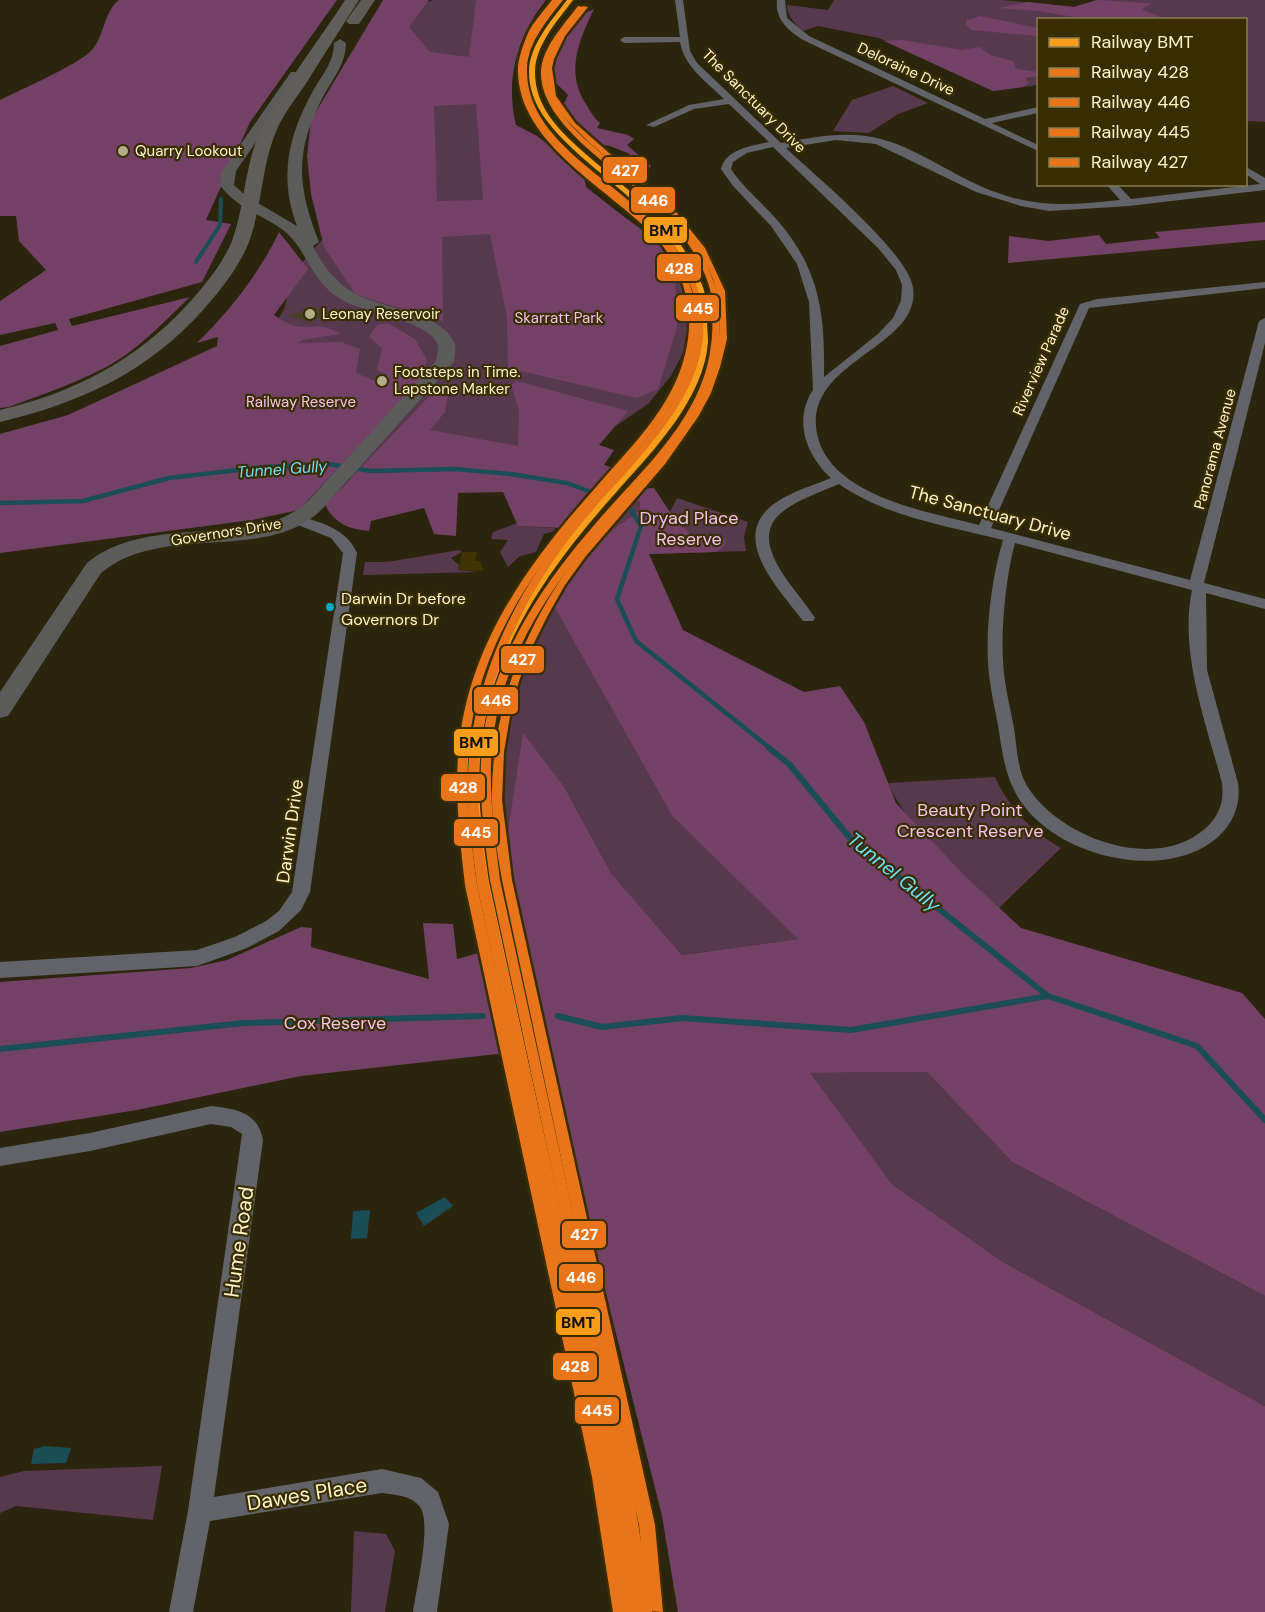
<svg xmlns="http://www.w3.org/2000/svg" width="1265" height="1612" viewBox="0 0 1265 1612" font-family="'DM Sans',sans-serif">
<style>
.built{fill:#403402}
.green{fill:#57394d}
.forest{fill:#734166;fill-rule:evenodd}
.water{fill:#1a4d56}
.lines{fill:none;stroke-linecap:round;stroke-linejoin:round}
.stream-far2{stroke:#1a4d56;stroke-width:4}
.stream-far1{stroke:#1a4d56;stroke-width:4.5}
.stream{stroke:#1a4d56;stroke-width:6}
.building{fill:#48412a}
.minor{fill:#626368;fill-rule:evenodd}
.secondary{fill:#5b5b5a;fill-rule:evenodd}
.trunk{fill:#605e5a;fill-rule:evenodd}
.motorway{fill:#5d5c55;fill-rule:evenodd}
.rail-1-casing{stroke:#382d00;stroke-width:5}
.rail-2-casing{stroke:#382d00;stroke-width:5}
.rail-3-casing{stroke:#382d00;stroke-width:5}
.rail-4-casing{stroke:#382d00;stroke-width:5}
.rail-5-casing{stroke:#382d00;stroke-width:5}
.rail-1{fill:#f99d1c;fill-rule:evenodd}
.rail-2{fill:#e8751a;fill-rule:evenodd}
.rail-3{fill:#e8751a;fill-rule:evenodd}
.rail-4{fill:#e8751a;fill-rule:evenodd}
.rail-5{fill:#e8751a;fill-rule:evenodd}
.poi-dot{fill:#b5ac89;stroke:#382d00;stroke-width:2}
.bus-dot{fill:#00a9ce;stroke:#382d00;stroke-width:2}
.labels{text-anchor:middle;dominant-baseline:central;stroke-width:4.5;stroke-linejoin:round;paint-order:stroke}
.far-street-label{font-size:15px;fill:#fff4cc;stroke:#382d00}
.far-poi-label{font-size:15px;fill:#fff4cc;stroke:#382d00;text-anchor:start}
.far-park-label{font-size:15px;fill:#f6c1ea;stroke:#382d00}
.far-water-label{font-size:16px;font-style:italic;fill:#71def6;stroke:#382d00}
.bus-label{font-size:16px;fill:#fff4cc;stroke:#382d00;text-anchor:start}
.street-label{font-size:18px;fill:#fff4cc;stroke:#382d00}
.park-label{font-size:18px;fill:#f6c1ea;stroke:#382d00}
.water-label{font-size:20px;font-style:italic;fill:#71def6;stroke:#382d00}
.near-street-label{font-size:21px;fill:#fff4cc;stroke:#382d00}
.line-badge{stroke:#382d00;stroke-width:2}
.badge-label{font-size:16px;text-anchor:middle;font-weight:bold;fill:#fff}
.pale-badge-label{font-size:16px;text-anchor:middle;font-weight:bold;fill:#111}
</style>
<rect width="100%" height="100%" fill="#2b250d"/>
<!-- built -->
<polygon class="built" points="462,552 477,552 475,561 480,561 484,571 458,570"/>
<!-- green -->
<g class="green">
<path d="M433,0H545L507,43L510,123L580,185L647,233L674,262L682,277L690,304V331L685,349L671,376L648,404L550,471L354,478L334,476L256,343C272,327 294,308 285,282L329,232L410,9Z"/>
<path d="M834,0H1002L1074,7L1097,0H1265V122L1246,121V20H1038V85L993,91L879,38L818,26L803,31C795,24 788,17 787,5L828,10Z"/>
<polygon points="893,86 928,103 898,114 869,133 833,131 852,100"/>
<path d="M629,498L640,502L639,511L590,545L673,817L799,939L682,955L611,873L565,788L501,877L498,809L500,757L525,633L529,623L536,619C555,579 600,533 629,498Z"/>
<polygon points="677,498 748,522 744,537 746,551 648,554"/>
<polygon points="517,523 519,526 555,528 554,531 544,534 536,552 520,556 508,567 500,552 508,540 491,539 493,532"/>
<polygon points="459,550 462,552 451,558 459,565 458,570 478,572 363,575 365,562 387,562"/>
<path d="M995,777C1009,808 1031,831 1061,848L999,908C965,876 905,825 888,783Z"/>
<polygon points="927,1072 1012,1162 1265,1296 1265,1406 1003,1262 892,1184 809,1073"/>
<polygon points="162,1466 153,1520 16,1506 0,1513 0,1477 24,1471"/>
<polygon points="354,1531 386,1534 395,1551 385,1612 351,1612"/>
</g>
<!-- forest -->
<g class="forest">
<path d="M119,0H337L250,122L206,220L231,224L202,282L69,319L72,326L190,297C169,317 148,339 124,356C90,379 48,392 9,407L0,408V346L58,330L55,323L0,335V301L46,270L19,241L16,216H0V100C20,90 77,65 91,51C105,36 103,13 119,0Z"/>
<path d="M383,0H429L409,27L430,52L469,57L476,0H546C517,36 505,80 516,125L537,136L583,172L586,187L660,245L675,277L677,327L658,389L637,398L508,368L507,317L490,234L442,237L443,321L356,295L324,247L311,194L307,156L311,120ZM476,104L483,200L437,201L434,106Z"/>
<polygon points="1097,0 1148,3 1151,4 1142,9 1162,18 1086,19 1039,11 999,8 1028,2 1074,7"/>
<path d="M594,9C579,40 565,72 586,104C590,111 594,118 600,123L597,128L628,135L634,139L627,145L651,166L644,174H628L614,162L629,157L630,154L610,146L591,143L562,108L568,95L552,79L547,65L551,48L571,19Z"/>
<polygon points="980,16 1038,28 1038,36 971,30 966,25 966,21"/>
<polygon points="902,40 962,50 980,47 990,55 1013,61 1016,69 1038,72 1038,76 1025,78 1029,83 1023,87 993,91 884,41"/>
<polygon points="1265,222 1265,240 1008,263 1009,236 1049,241 1099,235 1106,244 1160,238 1155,232"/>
<path d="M279,232L308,269L274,315C279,318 286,323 292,325C309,331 321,320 340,334L303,340L298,343L341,342L360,349L356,373L382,384L387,375L377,370L382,348L369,337L377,325L388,323L415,339L427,360L422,378L299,510L252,520L0,553V434L68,415L217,346L218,337L197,343C230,310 259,274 279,232Z"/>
<path d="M517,381L628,411L599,445L614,450L604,465L620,470L562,528L518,526L503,492L458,493L456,536L434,534L424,508L371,521L369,531C349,529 335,524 325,505L442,383L449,390L445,412L430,430L518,446L519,410L511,385Z"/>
<polygon points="654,488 678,524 691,534 726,539 724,546 716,552 649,554 683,630 804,692 840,686 864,722 896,803 964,875 1021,928 1242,993 1265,1019 1265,1296 1012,1162 927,1072 810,1073 892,1184 1003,1262 1265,1406 1265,1612 678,1612 662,1516 501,877 523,733 565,788 611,873 682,955 798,939 673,817 553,604 590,545 639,511 640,502 629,498 637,489"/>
<polygon points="423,923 453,924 457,959 489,950 506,1053 301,1076 137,1110 0,1132 0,982 191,968 227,960 301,927 312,928 311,947 429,979"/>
</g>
<!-- water -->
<g class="water">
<polygon points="445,1197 453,1206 424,1226 416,1213"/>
<polygon points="370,1210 367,1238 351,1239 353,1211"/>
<polygon points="45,1446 71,1448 66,1463 31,1464 34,1449"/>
</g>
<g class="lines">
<!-- stream-far2 -->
<polyline class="stream-far2" points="196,262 220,225 221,199"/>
<!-- stream-far1 -->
<g class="stream-far1">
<polyline points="0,503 83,501 169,478 265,467 328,464 371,471 455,469 510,474 567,483 599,495"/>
<polyline points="630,508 641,526 617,599 636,641 771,749"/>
</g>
<!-- stream -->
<g class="stream">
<polyline points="769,748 789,764 850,838 1048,996 1197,1046 1265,1120"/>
<polyline points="558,1016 602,1027 682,1018 851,1030 1048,996"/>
<polyline points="0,1049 244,1023 483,1016"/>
</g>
</g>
<!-- building -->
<polygon class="building" points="311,307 330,312 311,322 288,316"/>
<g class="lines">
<!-- minor -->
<g class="minor">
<path d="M675,0H683L690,51L697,63L781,143C814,137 848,130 881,139C925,151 962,183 1007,196C1045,208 1081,204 1120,200L1106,184H1117L1131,199L1260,184L1246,174V167L1265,178V190L1129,206L1049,211L1021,206L976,192L876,144L836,140L786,148C814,175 909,253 913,288C922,349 798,361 818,438C834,497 929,512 979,525L1080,304L1097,299L1265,282V288L1089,308L991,528L1190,580L1259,321L1265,318V343L1204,583L1265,599V609L1206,593L1207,670L1238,783C1241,803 1234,822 1219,836C1170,881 1071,860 1029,812C1006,786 1003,758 998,725C994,704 989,683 988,662C986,623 992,577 1003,540C948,526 886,517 839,484C787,506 743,518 787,580C796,593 807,605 815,618L813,621H803C783,594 735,546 765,512C781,494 810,487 831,478C806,455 793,420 813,390L809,302L797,264L771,226L733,186L721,169C726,149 751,146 769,142L729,104L694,109L654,127L646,125L689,105L724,99C707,82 684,67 680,42L624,43L620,40L624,37H680ZM773,147L878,248L896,270L902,285L901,301L893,318L878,334L824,377C825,314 820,270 778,221C763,203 744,189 731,169L733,162L747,153ZM1015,543L1192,590C1179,652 1206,723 1222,783C1224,801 1220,815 1206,828C1156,873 1060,839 1027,786C1017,769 1017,747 1014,728C1010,706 1004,684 1003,661C1001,627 1006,576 1015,543Z"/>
<path d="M777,0H785L787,18L809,36L985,119L1038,107V113L992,123L1038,145V151L803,40C788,30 775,20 777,0Z"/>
<path d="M298,516C321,522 347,529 357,553L310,892L301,910L279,931L247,948L197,966L0,978V962L197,950L235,937L266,921L279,911L292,892L343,553L331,538L293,523L291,520Z"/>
<path d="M211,1106C236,1109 258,1112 263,1140L214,1497L382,1469L421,1478L438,1492L449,1524L437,1612H413C416,1590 432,1524 420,1507C411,1495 395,1495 382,1493L210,1521L193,1612H169L188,1511L242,1134L231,1127L211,1124L90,1151L0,1166V1148L90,1133Z"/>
</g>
<!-- secondary -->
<path class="secondary" d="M340,39L346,43C346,62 335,76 325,93C295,149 296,184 319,242L313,246C322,264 334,281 352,292C379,309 442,311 455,344C456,349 454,357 454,362L323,508C268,565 163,521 101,573L8,716L0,718V692L87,563C150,511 259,551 309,500L436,361C437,355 439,348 437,343C427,321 367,313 346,302C310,284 308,249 283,230C261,214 236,208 220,185L222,171L291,72H301L302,75L236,171L234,185L246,196L297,226C278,176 289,134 314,89C323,74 334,61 334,43Z"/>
<!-- trunk -->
<path class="trunk" d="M345,0H359C341,28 323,56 305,85C296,98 285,112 278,127C261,164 263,204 249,242C239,267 221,290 203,310C148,372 80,403 0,422V410C73,393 137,360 188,304C205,285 222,265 232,241C246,203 244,162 263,126C284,85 320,39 345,0Z"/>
<!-- motorway -->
<polygon class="motorway" points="361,0 375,0 359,24 349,24 346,21"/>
<!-- rail-1 casing -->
<g class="rail-1-casing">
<path id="rail-1" d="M567,0H573C558,20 535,45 535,72C535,106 557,128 580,149C623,188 672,217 696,272C699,279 704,287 705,295C707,304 706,313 707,321C707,328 708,335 708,342C704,398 654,450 619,489C550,566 487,652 480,759C477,800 483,841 489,882L618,1475L641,1612H625L604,1475L477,882C472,841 466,800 469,759C478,653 541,566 610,489C647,448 694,401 700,343C701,336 700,329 699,322C699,312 700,300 697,291C677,227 621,193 574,150C551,128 529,105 529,72C529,45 552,20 567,0Z"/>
</g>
<!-- rail-2 casing -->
<g class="rail-2-casing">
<path id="rail-2" d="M552,0H558C550,11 539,21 534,34C529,43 524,58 524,68C523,146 619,186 663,238C687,265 700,303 696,339C688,399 644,443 606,486C539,560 478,643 469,746C465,792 471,839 477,885L606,1477L629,1612H613L592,1477L465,885C460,839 454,792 459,746C469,643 530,561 597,486C635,442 680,400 688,339C693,305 681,265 657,239C611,189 516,144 518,68C518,58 524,43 528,33C534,21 544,11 552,0Z"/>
</g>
<!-- rail-3 casing -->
<g class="rail-3-casing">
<path id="rail-3" d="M578,6L583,7C569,26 546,48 547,73C548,104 570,126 592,145C629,178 675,207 701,251C705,258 708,267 711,275C713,281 717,288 718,294C720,305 720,334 719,345C713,404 667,454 629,496C564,568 501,648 492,748C488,792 495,837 500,880L630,1472L652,1612H638L637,1610L616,1472L490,880C484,836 478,791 482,747C492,648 555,567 620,496C659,454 705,405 711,345C713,334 713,305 711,294C706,268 686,238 669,219C634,178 540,130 541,72C542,47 564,25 578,6Z"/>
</g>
<!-- rail-4 casing -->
<g class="rail-4-casing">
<path id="rail-4" d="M557,0H563C548,19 528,42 527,68C524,175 713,201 703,336C698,404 633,463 591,512C523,590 477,688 478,793C479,824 484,854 489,885L631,1530L640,1612H624L615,1530L477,885C474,854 468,823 468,793C467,686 516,586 585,508C629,458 688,407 695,337C696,330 695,323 694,316C694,308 695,298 692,290C672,229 609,195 564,152C552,140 533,120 526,103C524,96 521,75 521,67C522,42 542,19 557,0Z"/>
</g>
<!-- rail-5 casing -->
<g class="rail-5-casing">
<path id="rail-5" d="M583,6L588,7L565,36L554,59L552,68L556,96L575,123L676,212L705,248L725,291L727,339L720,367L711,393L698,417L665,464L586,556L565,585L548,615L532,647L519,681L510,716L504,752L502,800L512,880L655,1525L663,1612L648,1611L639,1525L502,880C497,850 491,819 492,789C494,688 539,596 605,522C649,473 714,407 719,338C720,326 720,305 717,292C715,282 705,260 699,250C696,245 691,239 687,234C659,199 623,173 590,143C578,131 557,113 551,97C548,89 546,74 547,66C549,44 569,23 583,6Z"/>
</g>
<!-- rail-1 -->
<use href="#rail-1" class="rail-1"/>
<!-- rail-2 -->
<use href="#rail-2" class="rail-2"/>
<!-- rail-3 -->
<use href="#rail-3" class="rail-3"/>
<!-- rail-4 -->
<use href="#rail-4" class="rail-4"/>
<!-- rail-5 -->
<use href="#rail-5" class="rail-5"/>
</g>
<!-- markers -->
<g class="poi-dot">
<circle cx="123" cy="151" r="6"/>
<circle cx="310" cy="314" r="6"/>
<circle cx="382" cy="381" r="6"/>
</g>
<circle class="bus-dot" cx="330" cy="607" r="5"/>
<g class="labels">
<!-- far-street labels -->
<g class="far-street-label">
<text transform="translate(906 69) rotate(25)">Deloraine Drive</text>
<text transform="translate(754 101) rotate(45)">The Sanctuary Drive</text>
<text transform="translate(1041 361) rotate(-66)">Riverview Parade</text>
<text transform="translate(1215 449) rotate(-75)">Panorama Avenue</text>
<text transform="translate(226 532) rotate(-9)">Governors Drive</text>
</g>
<!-- far-poi labels -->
<g class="far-poi-label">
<text x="135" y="151">Quarry Lookout</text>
<text x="322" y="314">Leonay Reservoir</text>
<text x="394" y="372">Footsteps in Time.<tspan x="394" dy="17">Lapstone Marker</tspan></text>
</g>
<!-- far-park labels -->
<g class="far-park-label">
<text x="559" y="318">Skarratt Park</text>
<text x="301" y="402">Railway Reserve</text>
</g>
<!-- far-water labels -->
<g class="far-water-label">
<text transform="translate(282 469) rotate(-4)">Tunnel Gully</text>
</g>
<!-- bus labels -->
<g class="bus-label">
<text x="341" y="598">Darwin Dr before<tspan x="341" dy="21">Governors Dr</tspan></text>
</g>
<!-- street labels -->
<g class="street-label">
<text transform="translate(990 513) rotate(15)">The Sanctuary Drive</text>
<text transform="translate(290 831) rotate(-82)">Darwin Drive</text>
</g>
<!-- park labels -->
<g class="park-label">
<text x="689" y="518">Dryad Place<tspan x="689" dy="21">Reserve</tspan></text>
<text x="970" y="810">Beauty Point<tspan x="970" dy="21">Crescent Reserve</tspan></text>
<text x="335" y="1023">Cox Reserve</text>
</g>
<!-- water labels -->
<g class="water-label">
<text transform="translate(894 872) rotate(39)">Tunnel Gully</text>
</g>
<!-- near-street labels -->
<g class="near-street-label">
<text transform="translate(239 1242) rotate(-82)">Hume Road</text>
<text transform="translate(307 1494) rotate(-9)">Dawes Place</text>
</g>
</g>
<g class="line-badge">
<rect x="602" y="156" width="46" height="28" rx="6" fill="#e8751a"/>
<rect x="630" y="186" width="46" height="28" rx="6" fill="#e8751a"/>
<rect x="643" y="216" width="45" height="28" rx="6" fill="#f99d1c"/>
<rect x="656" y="253" width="46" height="29" rx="6" fill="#e8751a"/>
<rect x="675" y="294" width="45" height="28" rx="6" fill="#e8751a"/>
<rect x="500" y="645" width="45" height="29" rx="6" fill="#e8751a"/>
<rect x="473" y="686" width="46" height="29" rx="6" fill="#e8751a"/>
<rect x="453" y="728" width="46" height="29" rx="6" fill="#f99d1c"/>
<rect x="440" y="773" width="46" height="29" rx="6" fill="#e8751a"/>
<rect x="453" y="818" width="46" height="29" rx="6" fill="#e8751a"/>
<rect x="561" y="1220" width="46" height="29" rx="6" fill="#e8751a"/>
<rect x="558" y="1263" width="46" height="29" rx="6" fill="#e8751a"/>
<rect x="555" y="1308" width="46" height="28" rx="6" fill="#f99d1c"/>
<rect x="552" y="1352" width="46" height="29" rx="6" fill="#e8751a"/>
<rect x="574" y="1396" width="46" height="29" rx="6" fill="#e8751a"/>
</g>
<g class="badge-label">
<text x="625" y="176">427</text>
<text x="653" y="206">446</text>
<text x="679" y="274">428</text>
<text x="698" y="314">445</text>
<text x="522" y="665">427</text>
<text x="496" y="706">446</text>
<text x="463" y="793">428</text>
<text x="476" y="838">445</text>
<text x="584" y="1240">427</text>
<text x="581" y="1283">446</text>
<text x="575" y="1372">428</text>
<text x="597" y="1416">445</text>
</g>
<g class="pale-badge-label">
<text x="666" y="236">BMT</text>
<text x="476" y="748">BMT</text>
<text x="578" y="1328">BMT</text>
</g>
<!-- legend -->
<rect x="1037" y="18" width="210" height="168" fill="#382d00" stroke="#887d52" stroke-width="1.5"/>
<rect x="1049" y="38" width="30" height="9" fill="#f99d1c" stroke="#887d52" stroke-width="1.5"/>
<text x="1091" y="48" font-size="18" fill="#fff4cc">Railway BMT</text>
<rect x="1049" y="68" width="30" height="9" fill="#e8751a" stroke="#887d52" stroke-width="1.5"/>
<text x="1091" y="78" font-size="18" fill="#fff4cc">Railway 428</text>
<rect x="1049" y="98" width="30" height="9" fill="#e8751a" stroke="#887d52" stroke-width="1.5"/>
<text x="1091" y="108" font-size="18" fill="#fff4cc">Railway 446</text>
<rect x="1049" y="128" width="30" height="9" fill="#e8751a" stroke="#887d52" stroke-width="1.5"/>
<text x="1091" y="138" font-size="18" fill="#fff4cc">Railway 445</text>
<rect x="1049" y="158" width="30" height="9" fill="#e8751a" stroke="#887d52" stroke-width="1.5"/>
<text x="1091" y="168" font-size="18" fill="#fff4cc">Railway 427</text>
</svg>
